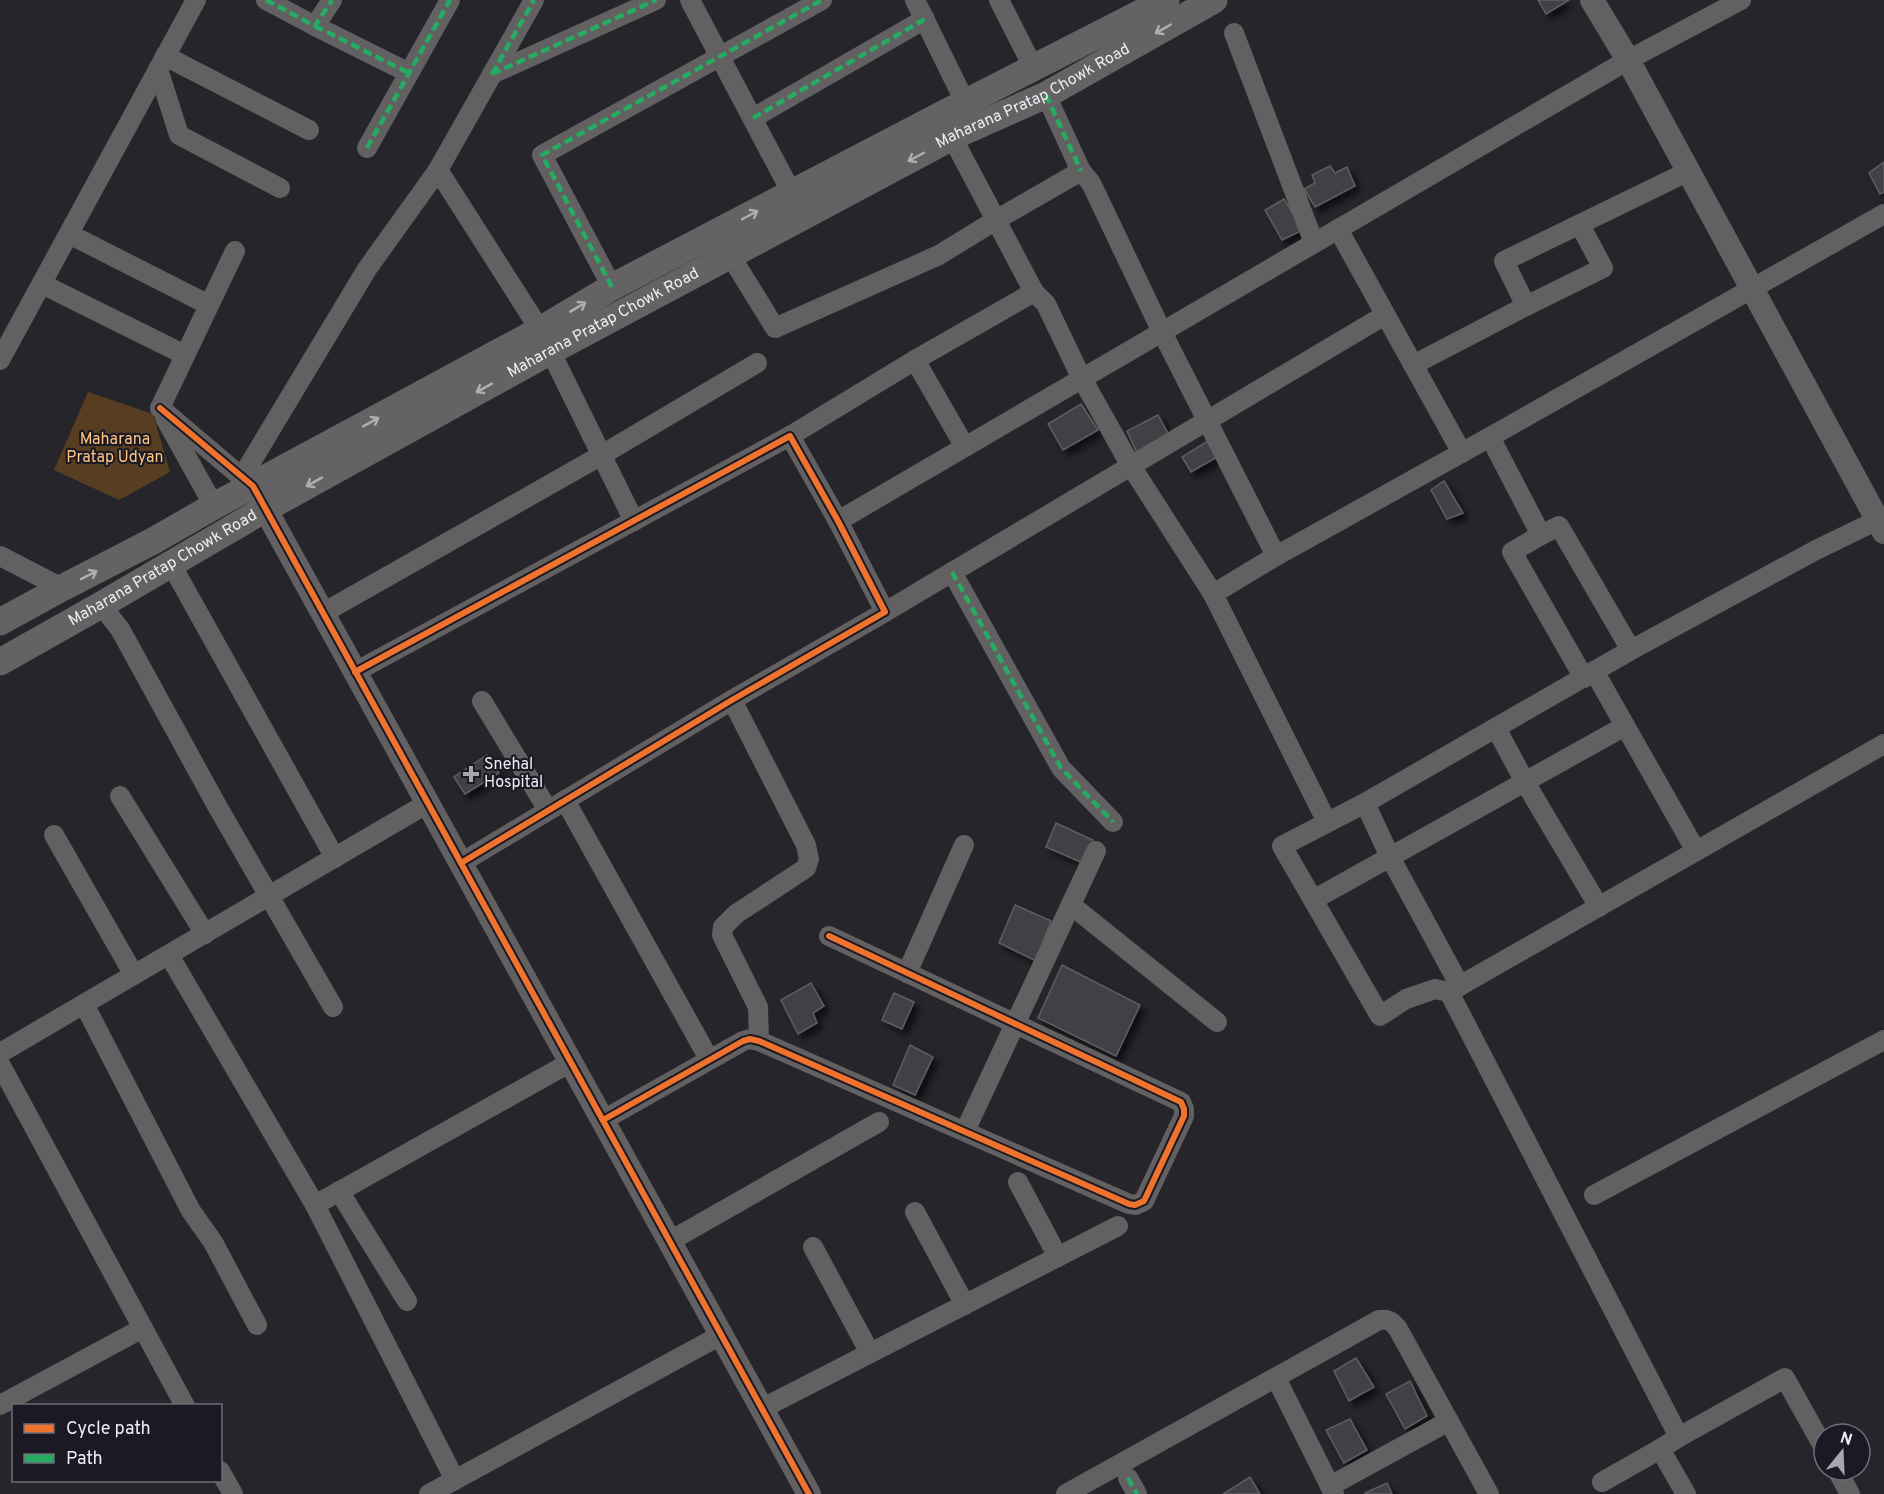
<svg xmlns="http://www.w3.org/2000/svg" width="1884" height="1494" viewBox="0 0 1884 1494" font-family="Overpass,sans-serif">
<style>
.green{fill:#583e21}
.building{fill:#404044;stroke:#5e5d63;stroke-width:1.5;filter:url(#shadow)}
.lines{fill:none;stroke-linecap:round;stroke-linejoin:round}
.minor{stroke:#626060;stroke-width:20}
.tertiary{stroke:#626060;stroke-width:24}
.secondary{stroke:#646263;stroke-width:27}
.quiet{stroke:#26ab63;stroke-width:4.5;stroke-dasharray:9 4.5;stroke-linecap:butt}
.cycleway-casing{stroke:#1b1a24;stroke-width:10}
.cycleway{stroke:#ef722f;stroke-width:6}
.oneway{stroke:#b0aeb3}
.poi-dot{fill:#a8a7ae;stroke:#1b1a24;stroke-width:2}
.labels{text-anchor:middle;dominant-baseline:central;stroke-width:4.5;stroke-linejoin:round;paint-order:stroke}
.street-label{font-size:16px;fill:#eeedf4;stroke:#1b1a24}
.park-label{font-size:16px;fill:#ffc384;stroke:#1b1a24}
.poi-label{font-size:16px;fill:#eeedf4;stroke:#1b1a24;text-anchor:start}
</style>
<defs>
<filter id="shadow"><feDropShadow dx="5.5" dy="5.5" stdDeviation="3" flood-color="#0009"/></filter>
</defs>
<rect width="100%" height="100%" fill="#26252b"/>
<!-- green -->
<polygon class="green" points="88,392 153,414 170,472 119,500 54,470"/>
<!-- building -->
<g class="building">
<polygon points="1538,0 1569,0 1546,14"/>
<polygon points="1884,162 1884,192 1880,194 1869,173"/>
<polygon points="1330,166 1335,173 1347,167 1355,186 1315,207 1304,189 1315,183 1312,175"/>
<polygon points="1284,199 1303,230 1282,240 1265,210"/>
<polygon points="1081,404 1098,430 1063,450 1048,424"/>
<polygon points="1158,415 1170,437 1137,453 1127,431"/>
<polygon points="1211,439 1219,456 1191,472 1182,457"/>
<polygon points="1444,481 1463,513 1447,519 1431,490"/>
<polygon points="487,755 499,773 465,794 454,777"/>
<polygon points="1056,823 1093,840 1083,863 1046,847"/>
<polygon points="1015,905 1051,921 1036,961 999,943"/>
<polygon points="1062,965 1140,1005 1116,1056 1038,1018"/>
<polygon points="811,983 824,1006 813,1013 817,1023 798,1034 781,1000"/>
<polygon points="894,993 914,1002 902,1029 882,1020"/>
<polygon points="910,1045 933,1057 915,1095 893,1085"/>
<polygon points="1356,1358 1374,1387 1349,1401 1334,1371"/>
<polygon points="1410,1381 1427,1416 1405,1429 1386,1394"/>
<polygon points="1350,1419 1367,1450 1344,1463 1326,1430"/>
<polygon points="1250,1477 1260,1494 1223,1494"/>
<polygon points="1387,1483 1392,1494 1365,1494 1365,1493"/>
</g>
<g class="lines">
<!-- minor -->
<g class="minor">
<polyline points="266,0 315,26 332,0"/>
<polyline points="690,0 798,205"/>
<polyline points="915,0 966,104"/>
<polyline points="999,0 1033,67"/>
<polyline points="315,26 409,73"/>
<polyline points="1234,33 1314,243"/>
<polyline points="165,56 309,130"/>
<polyline points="158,69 179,135 280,188"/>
<polyline points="492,74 656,0"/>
<polyline points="1046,95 1081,171 1091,183 1162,332 1276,556"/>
<polyline points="753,118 925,19"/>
<polyline points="952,137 1034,292 1046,304 1080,375 1131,466 1213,594 1327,822"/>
<polyline points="367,148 450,0"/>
<polyline points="438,170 534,0"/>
<polyline points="1338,229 1462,453"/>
<polyline points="69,234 209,305"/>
<polyline points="730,255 775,328 939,255 996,220 1081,171"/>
<polyline points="42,284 185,355"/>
<polyline points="612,287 542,155 822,0"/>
<polyline points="1526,306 1603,268 1580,225"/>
<polyline points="0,360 196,0"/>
<polyline points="915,360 965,447"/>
<polyline points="1413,365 1526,306 1504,261 1687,172"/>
<polyline points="160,408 235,251"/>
<polyline points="160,408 251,485"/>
<polyline points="165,418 214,506"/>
<polyline points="790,436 915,360 1034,292"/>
<polyline points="1490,437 1541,535 1559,526 1631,650"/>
<polyline points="242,477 367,269 438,170 540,330 634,521"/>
<polyline points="838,521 1628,60 1741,0"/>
<polyline points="1541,535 1512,552 1584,678"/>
<polyline points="0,556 62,588"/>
<polyline points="171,564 335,858"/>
<polyline points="952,572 1061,768 1113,822"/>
<polyline points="1213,594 1276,556 1490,437 1884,214"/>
<polyline points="101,605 120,629 216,804 333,1007"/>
<polyline points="885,612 1385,315"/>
<polyline points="323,613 600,456 757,363"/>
<polyline points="1594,671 1696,851"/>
<polyline points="355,672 790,436 838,521 885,612 732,700 461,863"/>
<polyline points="732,700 806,845 809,859 806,868 736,914 723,927 722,935 758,1007 759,1041"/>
<polyline points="482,701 548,810"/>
<polyline points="1496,728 1525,782 1599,907"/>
<polyline points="120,796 205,934"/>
<polyline points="565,800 709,1059"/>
<polyline points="1365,803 1390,857 1460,986"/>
<polyline points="54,835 134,975"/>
<polyline points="1313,900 1625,726"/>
<polyline points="1071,905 1217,1022"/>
<polyline points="169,955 315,1205 571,1062"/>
<polyline points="907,973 964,845"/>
<polyline points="1449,992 1435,989 1406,999 1380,1016 1282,846 1365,803 1631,650 1816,550 1884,517"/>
<polyline points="84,1004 191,1211 213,1242 257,1325"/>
<polyline points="0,1053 428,803"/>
<polyline points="0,1064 185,1406"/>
<polyline points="603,1120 743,1041 750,1039 759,1041 1129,1204 1135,1205 1144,1201 1184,1116 1184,1109 1181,1102 829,936"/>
<polyline points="965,1131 1096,851"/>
<polyline points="1018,1182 1058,1257"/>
<polyline points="339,1191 407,1301"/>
<polyline points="1594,1195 1884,1040"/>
<polyline points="315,1205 455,1480"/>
<polyline points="915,1212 965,1305"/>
<polyline points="670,1241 879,1122"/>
<polyline points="813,1247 870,1353"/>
<polyline points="1276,1378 1334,1494"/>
<polyline points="0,1405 143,1328"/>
<polyline points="763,1408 1118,1226"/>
<polyline points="1679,1437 1785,1378 1824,1448"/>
<polyline points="1837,1470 1850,1494"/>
<polyline points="220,1471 233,1494"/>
<polyline points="1128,1478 1137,1494"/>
<polyline points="1602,1482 1660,1449"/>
<polyline points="1330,1486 1449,1421"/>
<polyline points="429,1494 721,1335"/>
<path d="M1066,1494L1379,1320C1389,1319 1392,1321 1398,1329L1489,1494"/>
<polyline points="1686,1494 1660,1449 1679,1437 1449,992 1884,744"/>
</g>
<!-- tertiary -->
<g class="tertiary">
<polyline points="1592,0 1628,60 1884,532"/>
<polyline points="257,494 809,1494"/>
</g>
<!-- secondary -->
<g class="secondary">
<polyline points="0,622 62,588 153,541 214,506 540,330 612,287 943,114 1166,0"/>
<path id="s1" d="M0,662L101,605L265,509L551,351L952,137L1046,95L1214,0"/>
</g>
<!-- quiet -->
<g class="quiet">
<polyline points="266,0 315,26 332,0"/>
<polyline points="315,26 409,73"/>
<polyline points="492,74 656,0"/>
<polyline points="492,74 534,0"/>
<polyline points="1046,95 1081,171"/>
<polyline points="753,118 925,19"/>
<polyline points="367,148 450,0"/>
<polyline points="612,287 542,155 822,0"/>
<polyline points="952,572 1061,768 1113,822"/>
<polyline points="1128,1478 1137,1494"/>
</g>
<!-- cycleway casing -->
<g class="cycleway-casing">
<g id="cycleway">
<polyline points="160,408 253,486 809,1494"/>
<polyline points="355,672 790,436 838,521 885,612 732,700 461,863"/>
<polyline points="603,1120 743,1041 750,1039 759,1041 1129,1204 1135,1205 1144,1201 1184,1116 1184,1109 1181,1102 829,936"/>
</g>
</g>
<!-- cycleway -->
<use href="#cycleway" class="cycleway"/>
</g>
<!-- one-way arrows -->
<defs><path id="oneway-shaft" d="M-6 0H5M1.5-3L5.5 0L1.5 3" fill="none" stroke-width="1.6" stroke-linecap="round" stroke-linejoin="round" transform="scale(1.5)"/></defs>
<g class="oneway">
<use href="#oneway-shaft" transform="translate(1163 29) rotate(150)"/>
<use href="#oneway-shaft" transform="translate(916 157) rotate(152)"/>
<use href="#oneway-shaft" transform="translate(750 215) rotate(-28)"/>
<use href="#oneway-shaft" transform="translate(578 307) rotate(-31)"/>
<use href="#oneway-shaft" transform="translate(484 388) rotate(151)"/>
<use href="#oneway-shaft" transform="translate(371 422) rotate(-29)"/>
<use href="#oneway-shaft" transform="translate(314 482) rotate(151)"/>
<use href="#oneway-shaft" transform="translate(89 575) rotate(-27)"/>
</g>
<!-- markers -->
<path class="poi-dot" d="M468 765h6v6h6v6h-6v6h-6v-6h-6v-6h6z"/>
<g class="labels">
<!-- street labels -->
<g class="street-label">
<text stroke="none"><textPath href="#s1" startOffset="1178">Maharana Pratap Chowk Road</textPath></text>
<text stroke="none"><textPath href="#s1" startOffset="692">Maharana Pratap Chowk Road</textPath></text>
<text stroke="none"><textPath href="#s1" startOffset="188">Maharana Pratap Chowk Road</textPath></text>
</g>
<!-- park labels -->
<g class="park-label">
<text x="115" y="440">Maharana<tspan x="115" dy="18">Pratap Udyan</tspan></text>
</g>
<!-- poi labels -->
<g class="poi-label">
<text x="484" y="765">Snehal<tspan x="484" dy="18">Hospital</tspan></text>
</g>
</g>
<!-- legend -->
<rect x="12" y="1404" width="210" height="78" fill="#1b1a24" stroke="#6f6e77" stroke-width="1.5"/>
<rect x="24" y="1424" width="30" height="9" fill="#ef722f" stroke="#6f6e77" stroke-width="1.5"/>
<text x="66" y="1434" font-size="18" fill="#eeedf4">Cycle path</text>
<rect x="24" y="1454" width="30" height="9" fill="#26ab63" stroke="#6f6e77" stroke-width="1.5"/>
<text x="66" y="1464" font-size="18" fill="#eeedf4">Path</text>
<!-- north arrow -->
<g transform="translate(1842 1452) rotate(18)"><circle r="28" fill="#1b1a24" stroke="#6f6e77" stroke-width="1.5"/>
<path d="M0-4.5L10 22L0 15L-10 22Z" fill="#a8a7ae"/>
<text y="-9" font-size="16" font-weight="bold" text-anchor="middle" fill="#eeedf4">N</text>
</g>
</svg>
